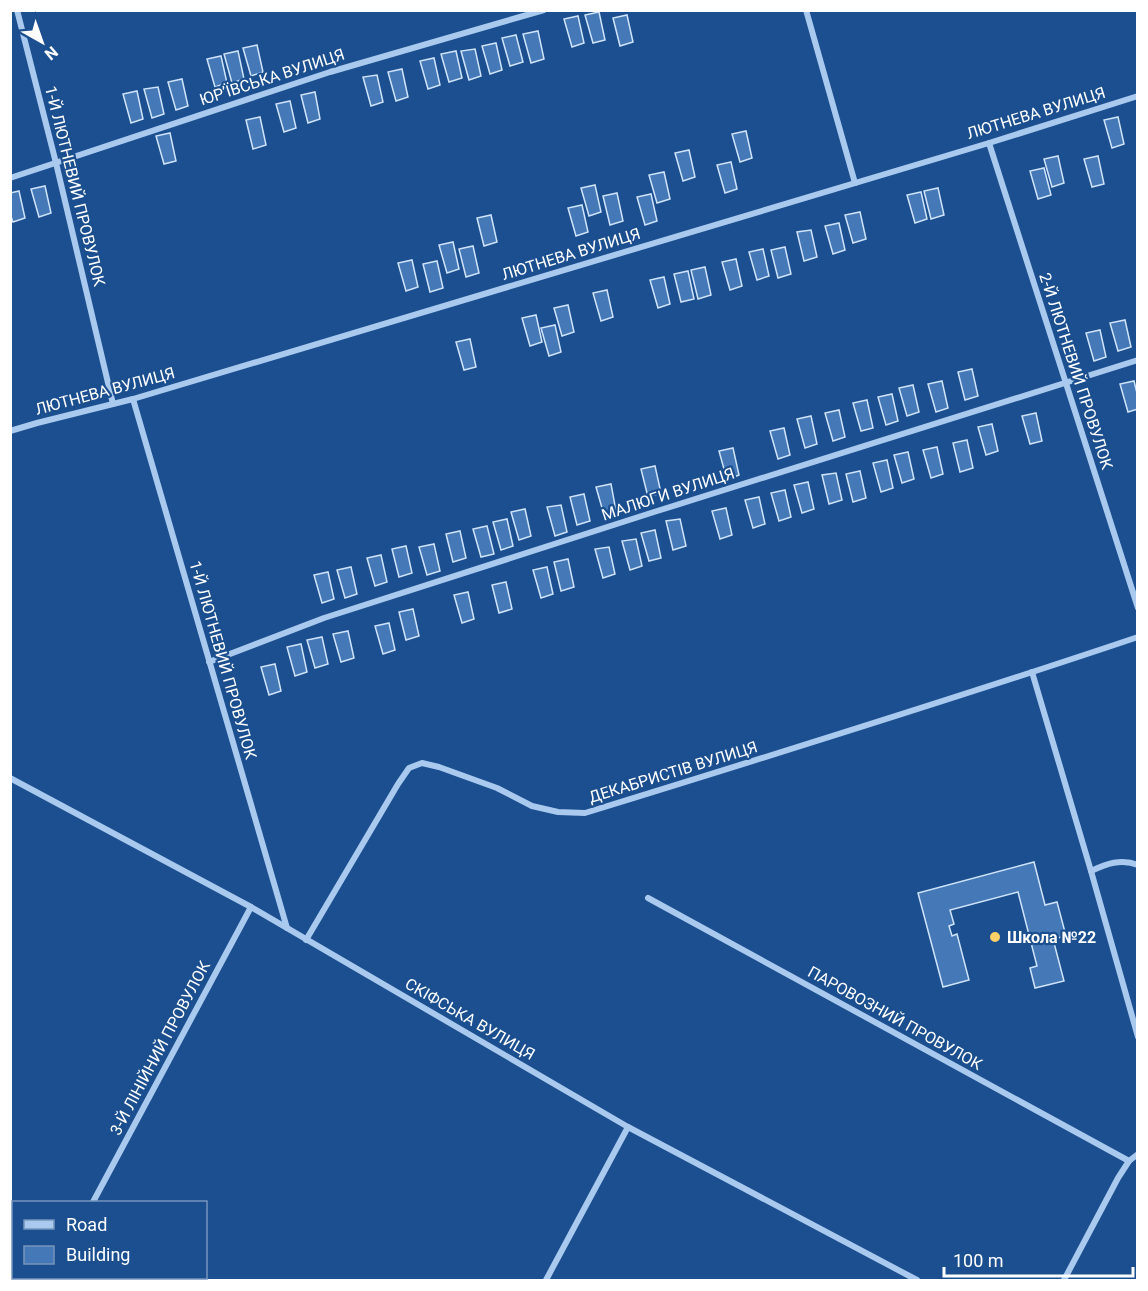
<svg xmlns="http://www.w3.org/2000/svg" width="1148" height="1291" viewBox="0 0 1148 1291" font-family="Roboto,sans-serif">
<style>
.building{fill:#4478b7;stroke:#cfe3fa;stroke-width:1.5}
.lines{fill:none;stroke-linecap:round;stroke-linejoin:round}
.street{stroke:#a9c9ee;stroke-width:6}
.poi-dot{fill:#ffd166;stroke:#1b4f8f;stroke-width:2}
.labels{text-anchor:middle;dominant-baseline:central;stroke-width:4.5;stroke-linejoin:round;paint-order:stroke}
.street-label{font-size:16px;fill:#fff;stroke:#1b4f8f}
.poi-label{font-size:16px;font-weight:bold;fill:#fff;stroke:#1b4f8f;text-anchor:start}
</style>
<rect width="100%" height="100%" fill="#1b4f8f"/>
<!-- building -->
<g class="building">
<polygon points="599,12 605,40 593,43 585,15"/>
<polygon points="627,15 633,42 620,46 613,18"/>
<polygon points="578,16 584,43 572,47 564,19"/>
<polygon points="538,31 544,59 531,63 523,34"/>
<polygon points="516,35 523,62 510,66 502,38"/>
<polygon points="496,43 502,70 490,74 482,46"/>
<polygon points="257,45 263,72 251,76 243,48"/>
<polygon points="475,49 481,76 469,80 461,51"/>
<polygon points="238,51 244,79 232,83 224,54"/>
<polygon points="456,51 462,78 449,82 441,54"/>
<polygon points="221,56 227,83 215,87 207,59"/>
<polygon points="434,58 440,85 428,89 420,61"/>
<polygon points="402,69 408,97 396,101 388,72"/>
<polygon points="377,75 383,102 371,106 363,77"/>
<polygon points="182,79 188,106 176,110 168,82"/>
<polygon points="158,87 164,114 152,118 144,89"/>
<polygon points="137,91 143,119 131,123 123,94"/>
<polygon points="315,92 320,119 308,123 301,95"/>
<polygon points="290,101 296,128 284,132 276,104"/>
<polygon points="260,117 266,145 253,149 246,120"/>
<polygon points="1118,117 1124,144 1112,148 1104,120"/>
<polygon points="746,131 752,158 740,162 732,134"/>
<polygon points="170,133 176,161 164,164 156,136"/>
<polygon points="689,150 695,177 683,181 675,153"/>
<polygon points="1058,156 1064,183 1052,187 1044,159"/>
<polygon points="1098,156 1104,184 1092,187 1084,159"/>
<polygon points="731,162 737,189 725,193 717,165"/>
<polygon points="1044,168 1051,195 1038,199 1030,171"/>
<polygon points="664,172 670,199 657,203 649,175"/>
<polygon points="595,185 601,212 589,216 581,188"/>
<polygon points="45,186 51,213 39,217 31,189"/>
<polygon points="938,188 944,215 931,219 924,191"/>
<polygon points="19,191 25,218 13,222 10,214 10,193"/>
<polygon points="921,192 927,219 915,223 907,195"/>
<polygon points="617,193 623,221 610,225 603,196"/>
<polygon points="651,194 657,221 645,225 637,197"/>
<polygon points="582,205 588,232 576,236 568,208"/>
<polygon points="860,212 866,239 853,243 845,215"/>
<polygon points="491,215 497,242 484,246 477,218"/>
<polygon points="839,223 845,250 833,254 825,226"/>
<polygon points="811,230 817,257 804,261 797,232"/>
<polygon points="453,242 459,269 447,273 439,245"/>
<polygon points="473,246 479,273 466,277 459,249"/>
<polygon points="785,247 791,274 778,278 771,250"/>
<polygon points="763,249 769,276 757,280 749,252"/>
<polygon points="736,259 742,286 730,290 722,262"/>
<polygon points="412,260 418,287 406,291 398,263"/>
<polygon points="437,261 443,288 430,292 423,264"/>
<polygon points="705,267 711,295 698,299 691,270"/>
<polygon points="688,271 694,299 681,302 674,274"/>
<polygon points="664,277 670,304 658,308 650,280"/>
<polygon points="607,290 613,317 601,321 593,293"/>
<polygon points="568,305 574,332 562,336 554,308"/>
<polygon points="536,315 542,342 530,346 522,318"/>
<polygon points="1125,320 1131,347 1118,351 1110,323"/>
<polygon points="555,325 561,352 549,356 541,328"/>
<polygon points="1100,330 1106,357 1094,361 1086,333"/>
<polygon points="470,339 476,367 464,370 456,342"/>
<polygon points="972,369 978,396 965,400 958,372"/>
<polygon points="942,381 948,408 936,412 928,384"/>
<polygon points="1134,381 1138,397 1138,409 1128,412 1120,384"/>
<polygon points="913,385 919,412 907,416 899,388"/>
<polygon points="892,394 898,421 886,425 878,397"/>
<polygon points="867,400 873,428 861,431 853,403"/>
<polygon points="839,410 845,437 833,441 825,413"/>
<polygon points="1036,413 1042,441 1030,444 1022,416"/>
<polygon points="811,416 817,444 805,448 797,419"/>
<polygon points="992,424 998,451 986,455 978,427"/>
<polygon points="784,428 790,455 778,459 770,431"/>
<polygon points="967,440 973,468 960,472 953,443"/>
<polygon points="937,447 943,474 931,478 923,450"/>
<polygon points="733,448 739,475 727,480 719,451"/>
<polygon points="908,452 914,479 902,483 894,455"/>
<polygon points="887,460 893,488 881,492 873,463"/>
<polygon points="655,466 661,493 648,497 641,469"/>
<polygon points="860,471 866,498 853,502 846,474"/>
<polygon points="836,473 842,500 829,504 822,475"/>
<polygon points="808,482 814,509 802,513 794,485"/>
<polygon points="611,484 616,511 604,515 596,487"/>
<polygon points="785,490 791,517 779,521 771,493"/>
<polygon points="584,494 590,521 577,525 570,497"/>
<polygon points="759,497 765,524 753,528 745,500"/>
<polygon points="561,505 567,532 555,536 547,507"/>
<polygon points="726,508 732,535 720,539 712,511"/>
<polygon points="525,509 531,536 519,540 511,512"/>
<polygon points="507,519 513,546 501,550 493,522"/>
<polygon points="680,519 686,546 673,550 666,521"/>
<polygon points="487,526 494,554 481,557 473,529"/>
<polygon points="655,530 661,558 649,561 641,533"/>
<polygon points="460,531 466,558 453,562 446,534"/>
<polygon points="636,539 642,566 630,570 622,541"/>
<polygon points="434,544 440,571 427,575 419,547"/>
<polygon points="406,546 412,573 399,577 392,549"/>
<polygon points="609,547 615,574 603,578 595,549"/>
<polygon points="381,555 387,582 375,586 367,558"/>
<polygon points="568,559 574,587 561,591 554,562"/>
<polygon points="351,567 357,594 345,598 337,570"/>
<polygon points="547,567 553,594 541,598 533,570"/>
<polygon points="328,572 334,599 322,603 314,575"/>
<polygon points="506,582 512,609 499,613 492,585"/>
<polygon points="468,592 474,619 462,623 454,595"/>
<polygon points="413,609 419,636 406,640 399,612"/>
<polygon points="389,623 395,650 383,654 375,626"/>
<polygon points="348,631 354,658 341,662 333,634"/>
<polygon points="322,637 328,664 315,668 307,640"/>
<polygon points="301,644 307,672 295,676 287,647"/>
<polygon points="275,664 281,691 269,695 261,667"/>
<polygon points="1034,862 1045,905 1057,902 1066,936 1053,939 1064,981 1035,988 1030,968 1037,966 1018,892 950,910 954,924 949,926 952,936 957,934 969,980 943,987 918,893"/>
</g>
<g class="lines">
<!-- street -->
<g class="street">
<polyline points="17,10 56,163 113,404"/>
<polyline points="806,10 855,183"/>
<polyline points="989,143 1138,608"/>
<polyline points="10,178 330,72 544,10"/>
<polyline points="133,399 287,928"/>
<polyline points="10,431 37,423 133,399 989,143 1138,96"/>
<polyline points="209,662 324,618 654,512 1138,360"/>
<polyline points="1032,672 1091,871 1138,1037"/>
<polyline points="10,778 251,907 628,1127 917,1280"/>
<path d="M1091,871C1106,864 1121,858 1138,865"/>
<polyline points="648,898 1129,1161"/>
<path d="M306,940L398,784L409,768L422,763L439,767L497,788L532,806L558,812L585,813C770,756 954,699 1138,637"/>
<polyline points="93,1202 251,907"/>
<polyline points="10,1253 14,1254"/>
<polyline points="57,1278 62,1280"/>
<polyline points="546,1280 628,1127"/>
<polyline points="1064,1280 1118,1178 1129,1161 1138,1154"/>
</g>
</g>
<!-- markers -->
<circle class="poi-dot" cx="995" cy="937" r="6"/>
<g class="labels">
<!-- street labels -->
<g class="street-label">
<text transform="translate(272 77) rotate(-18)">ЮР’ЇВСЬКА ВУЛИЦЯ</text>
<text transform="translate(1036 113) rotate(-17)">ЛЮТНЕВА ВУЛИЦЯ</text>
<text transform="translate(75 186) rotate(76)">1-Й ЛЮТНЕВИЙ ПРОВУЛОК</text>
<text transform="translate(571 254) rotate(-17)">ЛЮТНЕВА ВУЛИЦЯ</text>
<text transform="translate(1076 371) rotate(72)">2-Й ЛЮТНЕВИЙ ПРОВУЛОК</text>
<text transform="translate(105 391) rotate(-15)">ЛЮТНЕВА ВУЛИЦЯ</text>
<text transform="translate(668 494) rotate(-18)">МАЛЮГИ ВУЛИЦЯ</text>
<text transform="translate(223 660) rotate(74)">1-Й ЛЮТНЕВИЙ ПРОВУЛОК</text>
<text transform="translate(673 772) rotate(-17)">ДЕКАБРИСТІВ ВУЛИЦЯ</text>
<text transform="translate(895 1018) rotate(29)">ПАРОВОЗНИЙ ПРОВУЛОК</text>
<text transform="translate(470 1019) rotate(30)">СКІФСЬКА ВУЛИЦЯ</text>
<text transform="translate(160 1048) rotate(-62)">3-Й ЛІНІЙНИЙ ПРОВУЛОК</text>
</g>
<!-- poi labels -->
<g class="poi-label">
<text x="1007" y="937">Школа №22</text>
</g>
</g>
<!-- border -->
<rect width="1148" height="1291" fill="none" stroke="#ffffff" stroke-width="24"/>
<!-- legend -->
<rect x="12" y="1201" width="195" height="78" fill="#1b4f8f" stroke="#7695bc" stroke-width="1.5"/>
<rect x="24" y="1220" width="30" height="9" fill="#a9c9ee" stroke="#7695bc" stroke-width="1.5"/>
<text x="66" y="1231" font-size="18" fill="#ffffff">Road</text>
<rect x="24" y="1246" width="30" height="18" fill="#4478b7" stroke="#7695bc" stroke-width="1.5"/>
<text x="66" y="1261" font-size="18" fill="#ffffff">Building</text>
<!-- north arrow -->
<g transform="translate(42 42) rotate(140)" stroke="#1b4f8f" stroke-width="4.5" paint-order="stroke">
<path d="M0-4.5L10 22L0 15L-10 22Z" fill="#ffffff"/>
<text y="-9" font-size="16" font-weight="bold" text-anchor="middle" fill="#ffffff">N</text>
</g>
<!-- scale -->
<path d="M944 1267v9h189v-9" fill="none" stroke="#ffffff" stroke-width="3"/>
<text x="953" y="1267" font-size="18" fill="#ffffff" stroke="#1b4f8f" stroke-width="4.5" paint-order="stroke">100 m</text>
</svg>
